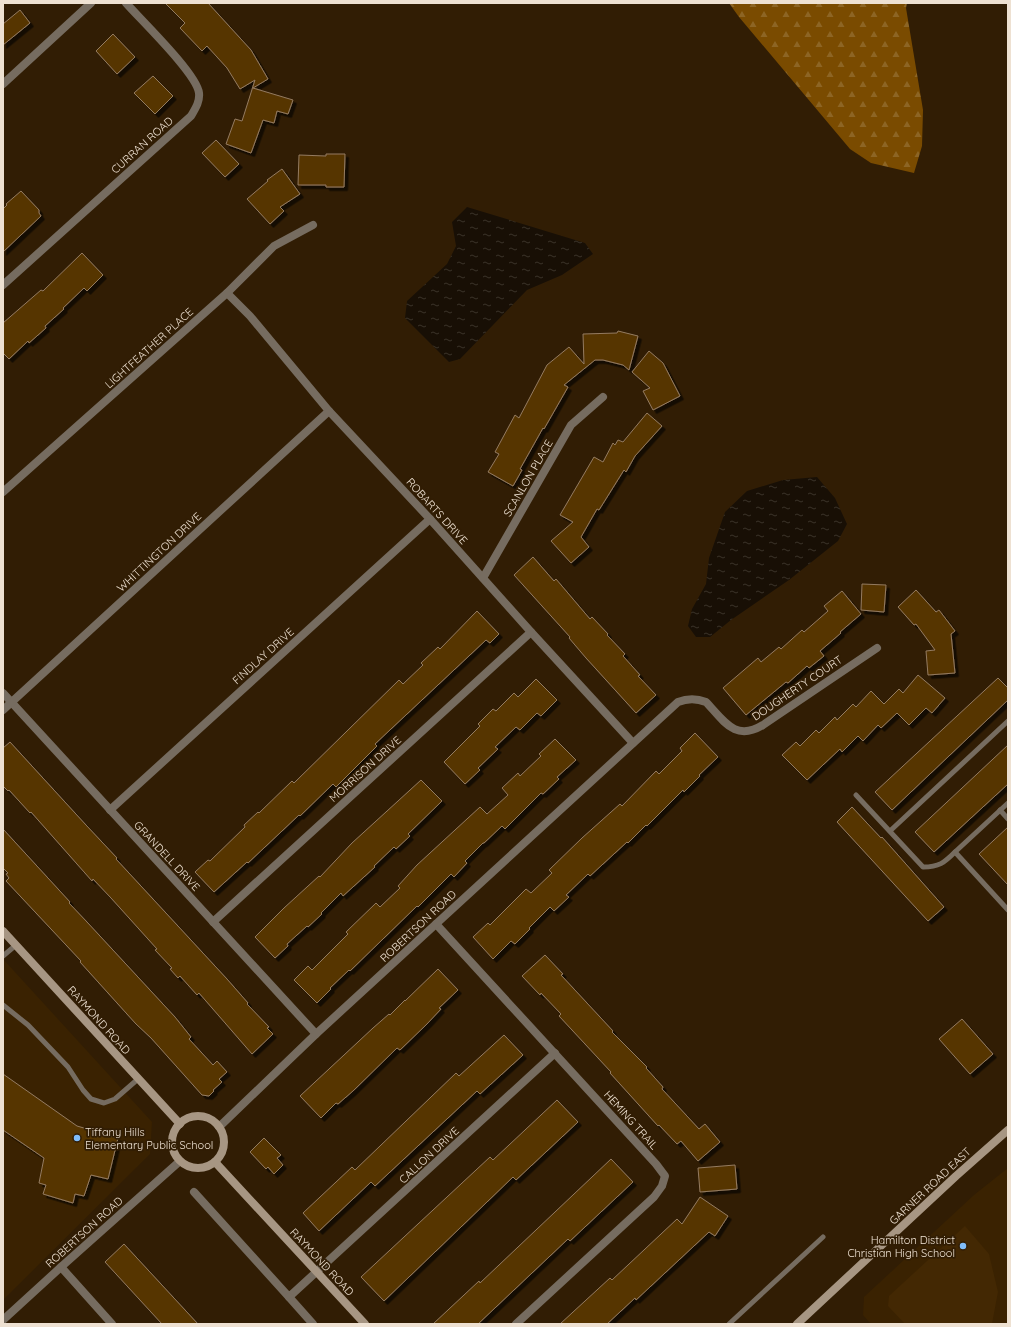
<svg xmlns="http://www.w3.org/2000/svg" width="1011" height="1327" viewBox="0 0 1011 1327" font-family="Quicksand,sans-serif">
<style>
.built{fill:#3a2201}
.forest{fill:url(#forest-firs)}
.pitch{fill:#432803}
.water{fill:url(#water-ripples)}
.building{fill:#563504;stroke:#947b60;filter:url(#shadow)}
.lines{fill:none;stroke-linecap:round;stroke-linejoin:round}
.lane{stroke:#766c60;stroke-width:5}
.street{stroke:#766c60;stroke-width:8}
.secondary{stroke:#a79683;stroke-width:8}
.poi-dot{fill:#80bdfa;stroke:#311d04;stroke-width:1.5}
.labels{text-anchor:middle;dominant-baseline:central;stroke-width:3.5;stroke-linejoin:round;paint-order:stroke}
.street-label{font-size:11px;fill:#eee1d2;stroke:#311d04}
.poi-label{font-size:11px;fill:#eee1d2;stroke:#311d04;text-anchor:start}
</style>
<defs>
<pattern id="forest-firs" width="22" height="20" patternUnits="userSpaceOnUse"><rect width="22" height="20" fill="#7a4b00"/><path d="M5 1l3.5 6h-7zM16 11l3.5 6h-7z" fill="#8d6524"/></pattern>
<pattern id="water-ripples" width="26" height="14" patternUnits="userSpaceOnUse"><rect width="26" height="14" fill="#180f05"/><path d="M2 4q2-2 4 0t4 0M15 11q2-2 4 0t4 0" fill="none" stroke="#3a3229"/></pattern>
<filter id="shadow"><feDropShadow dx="3.5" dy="3.5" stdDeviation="0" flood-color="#0009"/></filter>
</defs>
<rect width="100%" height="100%" fill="#311d04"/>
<!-- built -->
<g class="built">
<polygon points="3,959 152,1122 150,1154 3,1300"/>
<polygon points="1008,1168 1008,1324 871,1324 863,1315 864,1297 974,1195"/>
</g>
<!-- forest -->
<polygon class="forest" points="729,3 907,3 906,8 923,110 922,146 914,173 871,163 850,149 739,17"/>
<!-- pitch -->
<polygon class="pitch" points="965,1226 989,1254 998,1292 992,1324 905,1324 888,1306 889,1296"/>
<!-- water -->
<g class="water">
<polygon points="467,207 585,243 593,254 562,275 527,290 460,359 449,362 405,318 407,301 447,264 456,246 452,222"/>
<polygon points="817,477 835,498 847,524 838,541 789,580 731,620 710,637 696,637 688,626 692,609 706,584 709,558 725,512 747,491 783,480"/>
</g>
<!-- building -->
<g class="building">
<polygon points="165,3 208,3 251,50 268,79 253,88 293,100 288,114 277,111 274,123 263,120 251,153 226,144 235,119 242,121 255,80 240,89 227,68 207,46 202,51 180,28 185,23"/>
<polygon points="20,10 30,23 3,45 3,24"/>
<polygon points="113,34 135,57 117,74 96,51"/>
<polygon points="153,76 173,96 155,114 134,93"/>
<polygon points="216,140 239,164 225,177 202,153"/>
<polygon points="326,154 345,154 344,187 326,187 326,185 298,185 299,155 326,156"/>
<polygon points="282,169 300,194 280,207 284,211 270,224 247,199 268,181 267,180"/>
<polygon points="21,191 39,210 39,213 41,216 3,252 3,209 7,205 6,204"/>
<polygon points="82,253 103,275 87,291 84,288 63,308 64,309 45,326 46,328 29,343 28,341 9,359 3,353 3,323 41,290 43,291"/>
<polygon points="618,331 638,336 629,370 623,365 603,360 595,360 564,385 568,387 544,429 543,428 520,469 522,470 513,486 488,472 499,454 495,452 515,415 519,418 547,365 569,347 584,364 583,334 617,333"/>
<polygon points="649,351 663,363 680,396 653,410 643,391 650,388 632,372"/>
<polygon points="647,413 662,426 635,456 626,472 624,470 599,510 597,509 581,537 589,547 571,563 551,541 573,522 560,515 594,457 603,462 613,443 615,445 618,440 623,442"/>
<polygon points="533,557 554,581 556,579 590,619 592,617 608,634 607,635 625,654 623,656 640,675 638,676 656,695 636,713 586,658 569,638 570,637 514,575"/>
<polygon points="862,584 886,585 884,612 861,610"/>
<polygon points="916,590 936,612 939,610 955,631 951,634 955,673 928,675 926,651 935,650 916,624 914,625 898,607"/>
<polygon points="842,591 861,614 840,632 841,633 820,651 824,656 809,668 807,666 788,683 786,682 746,715 723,688 758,658 761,662 779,647 781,649 802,630 804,632 828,611 824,606"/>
<polygon points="477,611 499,634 490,643 486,640 375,744 377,746 336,787 333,784 300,816 299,815 248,863 247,862 214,892 195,872 208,860 210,861 245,827 244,825 258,812 259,813 292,781 294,783 399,680 403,684 423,665 421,663 438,647 440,649"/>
<polygon points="918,675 945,698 932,713 926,708 909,725 897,713 881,728 878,725 863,741 858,736 842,752 840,749 807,780 782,755 796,742 800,746 816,730 819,733 835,717 837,720 853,704 856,707 871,691 884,704 899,689 903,693"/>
<polygon points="998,678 1008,688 1008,700 892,810 875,792"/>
<polygon points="536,679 557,700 541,716 537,713 520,730 516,727 495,747 498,749 478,768 480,770 465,784 444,762 480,726 478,724 493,709 496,711 514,693 518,697"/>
<polygon points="695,733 718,757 699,775 700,776 684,792 683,790 647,826 646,825 628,843 627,842 590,876 588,874 566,895 569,897 554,911 550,907 529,928 530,929 515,944 511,941 493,959 473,937 488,923 490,925 526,889 531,893 552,873 549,870 582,838 620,804 622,806 656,771 659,774 682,751 680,748"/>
<polygon points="555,739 576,760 557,777 559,779 543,794 541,793 505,829 502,826 484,843 483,843 465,861 467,863 454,877 451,874 418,907 417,906 350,971 349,970 330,988 331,989 317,1003 294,980 308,966 312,970 348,934 346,932 376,903 380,907 400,888 398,886 417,865 480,807 487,814 508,795 502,788 518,773 520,776 541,756 539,754"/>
<polygon points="10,742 86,825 117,858 116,859 227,979 248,1003 247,1004 269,1027 267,1028 273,1034 252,1054 199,993 197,995 180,976 178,978 170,969 172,968 155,950 157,949 111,898 93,879 92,881 31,812 30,813 9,790 8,791 3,786 3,748"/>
<polygon points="1008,745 1008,784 934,852 915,832"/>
<polygon points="421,780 442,801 408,834 410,836 396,849 394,847 374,866 375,867 343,896 341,893 321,913 322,914 308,927 307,926 287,944 288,946 275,958 255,937 284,908 319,876 320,877 352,843"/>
<polygon points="852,807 881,838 882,837 944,907 928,921 837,822"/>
<polygon points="1008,827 1008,885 979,854"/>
<polygon points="3,829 70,902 69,903 87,922 175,1017 191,1037 189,1039 213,1065 217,1061 227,1072 219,1079 222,1082 213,1090 214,1091 209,1096 202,1095 151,1038 136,1024 80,962 81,961 6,881 9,878 6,874 8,873 3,868"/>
<polygon points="545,955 563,974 561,975 613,1031 612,1032 647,1067 646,1068 663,1087 662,1089 699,1129 705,1124 720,1142 698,1161 681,1141 677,1144 659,1125 658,1126 610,1073 611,1072 559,1016 561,1014 541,993 540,995 522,976"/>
<polygon points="438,969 458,990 439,1008 441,1009 427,1024 400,1050 397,1048 353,1091 338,1104 336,1103 321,1118 300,1096 373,1028 389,1014 390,1015 405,1000 405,1001"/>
<polygon points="962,1019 993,1054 970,1074 939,1039"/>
<polygon points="504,1035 523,1055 480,1094 477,1091 375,1186 371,1182 319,1231 303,1213 352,1167 355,1170 456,1073 459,1076"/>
<polygon points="3,1074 77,1126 118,1138 108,1179 91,1175 84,1196 75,1194 73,1203 43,1194 46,1185 39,1183 44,1158 3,1130"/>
<polygon points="557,1100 578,1122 516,1180 513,1177 384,1301 361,1277 490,1157 493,1160"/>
<polygon points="264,1138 281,1155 277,1158 283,1165 274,1174 268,1167 266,1169 250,1152"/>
<polygon points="611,1159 633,1182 570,1241 568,1239 478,1324 433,1324 479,1281 480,1283"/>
<polygon points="735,1165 737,1189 700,1192 698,1168"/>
<polygon points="700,1197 728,1216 715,1236 709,1232 636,1300 635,1298 607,1324 560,1324 610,1278 612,1280 677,1219 682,1224"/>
<polygon points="124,1244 198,1324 162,1324 105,1262"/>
</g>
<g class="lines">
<!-- lane -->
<g class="lane">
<path d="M856,795L923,867C939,867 944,863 955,852L1008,910"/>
<polyline points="1000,810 1008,819"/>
<polyline points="890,831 1008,721"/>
<polyline points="955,852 1008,803"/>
<polyline points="3,956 16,945"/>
<polyline points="3,1005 28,1025 68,1067 83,1090 91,1099 104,1103 115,1099 138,1079"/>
<polyline points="729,1324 823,1237"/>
</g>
<!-- street -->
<g class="street">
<polyline points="3,84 91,3"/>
<path d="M3,285L191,116C195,109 200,102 199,93C197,74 141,20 126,3"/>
<polyline points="227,293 250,316 329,411 430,519 531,632 633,743"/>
<polyline points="3,492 227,293 274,246 313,225"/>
<polyline points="483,578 571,425 603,397"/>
<polyline points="3,693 316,1034"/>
<polyline points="3,710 329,411"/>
<polyline points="110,810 430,519"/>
<polyline points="213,922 531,632"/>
<polyline points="436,924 656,1164 665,1176 662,1186 654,1197 516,1324"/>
<path d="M219,1127L316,1034L678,702C688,698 696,698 706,702C724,721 735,742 763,725L877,648"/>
<polyline points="194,1192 289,1297 555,1053"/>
<polyline points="61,1267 112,1324"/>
<polyline points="289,1297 313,1324"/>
<polyline points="3,1320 61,1267 180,1161"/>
</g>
<!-- secondary -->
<g class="secondary">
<polyline points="3,931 180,1124"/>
<circle cx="198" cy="1142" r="26"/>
<polyline points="215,1162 365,1324"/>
<polyline points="797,1324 956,1176 1008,1130"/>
</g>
</g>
<!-- markers -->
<g class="poi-dot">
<circle cx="77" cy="1138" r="4"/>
<circle cx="963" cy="1246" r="4"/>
</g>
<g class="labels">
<!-- street labels -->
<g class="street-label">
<text transform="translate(142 145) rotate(-42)">CURRAN ROAD</text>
<text transform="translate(149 348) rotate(-42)">LIGHTFEATHER PLACE</text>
<text transform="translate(528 478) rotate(-60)">SCANLON PLACE</text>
<text transform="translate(437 511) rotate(48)">ROBARTS DRIVE</text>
<text transform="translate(159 552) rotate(-43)">WHITTINGTON DRIVE</text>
<text transform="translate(263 656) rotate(-42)">FINDLAY DRIVE</text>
<text transform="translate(797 688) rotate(-34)">DOUGHERTY COURT</text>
<text transform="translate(365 769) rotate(-42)">MORRISON DRIVE</text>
<text transform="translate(167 856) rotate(47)">GRANDELL DRIVE</text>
<text transform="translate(418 926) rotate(-43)">ROBERTSON ROAD</text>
<text transform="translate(99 1020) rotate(48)">RAYMOND ROAD</text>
<text transform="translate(631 1120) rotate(48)">HEMING TRAIL</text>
<text transform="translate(429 1155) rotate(-43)">CALLON DRIVE</text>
<text transform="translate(930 1186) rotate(-43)">GARNER ROAD EAST</text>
<text transform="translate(84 1232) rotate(-42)">ROBERTSON ROAD</text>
<text transform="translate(322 1262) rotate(47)">RAYMOND ROAD</text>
</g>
<!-- poi labels -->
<g class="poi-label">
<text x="85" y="1132">Tiffany Hills<tspan x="85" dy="13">Elementary Public School</tspan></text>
<text x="955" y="1240" text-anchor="end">Hamilton District<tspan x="955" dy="13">Christian High School</tspan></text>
</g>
</g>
<!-- border -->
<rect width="1011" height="1327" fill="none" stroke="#eee1d2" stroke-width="8"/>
</svg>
